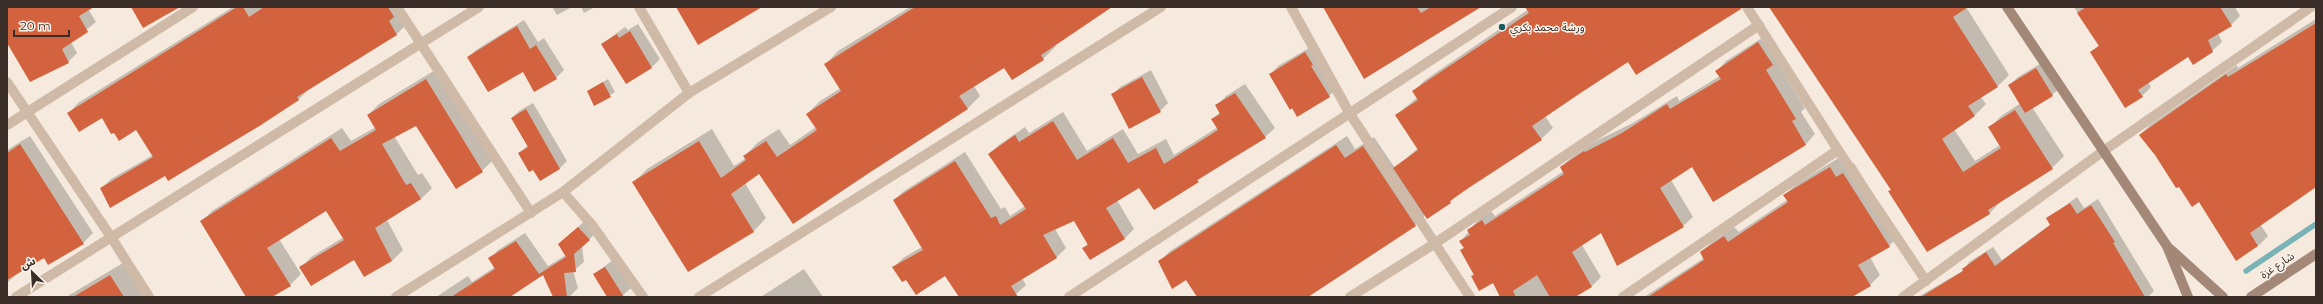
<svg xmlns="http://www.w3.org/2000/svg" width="2323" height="304" viewBox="0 0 2323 304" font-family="Montserrat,'Noto Sans Arabic',sans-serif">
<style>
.shadow{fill:#0003}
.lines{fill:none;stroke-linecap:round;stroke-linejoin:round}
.stream{stroke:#79b3b6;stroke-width:5.5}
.building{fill:#d3623e}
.street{stroke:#cfbaa8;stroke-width:10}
.secondary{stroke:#a38878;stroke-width:10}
.poi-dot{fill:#195d62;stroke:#fcf4eb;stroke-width:1.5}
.labels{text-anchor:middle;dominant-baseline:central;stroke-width:3;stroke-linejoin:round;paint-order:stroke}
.poi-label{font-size:11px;fill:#3b2e29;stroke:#fcf4eb;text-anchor:start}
.street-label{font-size:11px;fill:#3b2e29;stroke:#fcf4eb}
</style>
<rect width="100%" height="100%" fill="#f5eadd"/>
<!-- shadow -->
<g class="shadow">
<polygon points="7,7 92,7 88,9 96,22 71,42 77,53 68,62 44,75 7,41"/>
<polygon points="233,7 403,7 406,25 397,34 308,90 298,100 165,175 101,189 111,179 153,155 137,128 102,117 69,113 78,103"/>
<polygon points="552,7 572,7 557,15"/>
<polygon points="581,7 595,7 584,13"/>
<polygon points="910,7 1110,7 1055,44 1056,46 1043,59 1012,78 1005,66 974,86 980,96 967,109 794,223 760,173 745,183 766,218 754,231 688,271 634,182 647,169 712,129 734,166 746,158 745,156 757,143 779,129 790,145 816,127 807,114 820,101 841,88 826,64 838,51"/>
<polygon points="1322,7 1479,7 1364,77 1325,7"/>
<polygon points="1532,7 1740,7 1628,61 1545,116 1553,128 1541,139 1460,192 1450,202 1425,215 1415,225 1307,297 1198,297 1186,279 1160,261 1170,251 1347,136 1355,149 1374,137 1395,168 1418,148 1396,115 1418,97 1414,91 1425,80"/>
<polygon points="1772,7 1966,7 2009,75 1998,86 1981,97 1986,104 1974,116 1954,129 1975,161 2000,145 1990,128 2001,116 2021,103 2010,85 2018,77 2045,61 2061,87 2052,95 2032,107 2064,156 2052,168 2001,201 1990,213 1927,251 1890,191 1892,189"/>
<polygon points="2074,7 2235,7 2240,16 2231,25 2218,33 2222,42 2212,51 2188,55 2148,82 2151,87 2142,96 2125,106 2091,52 2099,45"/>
<polygon points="2316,19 2316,189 2315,187 2260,224 2268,236 2258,246 2179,186 2140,135 2150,125 2237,65 2238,68"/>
<polygon points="524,20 538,42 544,38 564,70 556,78 535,91 523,71 469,57 476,50"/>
<polygon points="638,24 660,59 652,67 626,82 602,44 625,27 628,30"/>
<polygon points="1768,34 1776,61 1805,108 1801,112 1815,134 1806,144 1713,201 1692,166 1671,180 1693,217 1683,226 1602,232 1582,245 1601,277 1592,286 1573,297 1501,297 1493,282 1472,276 1474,274 1462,250 1464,248 1461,241 1478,220 1491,211 1495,216 1564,171 1561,167 1571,158 1594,142 1633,123 1677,96 1679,101 1720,76 1717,71 1726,61"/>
<polygon points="1314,45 1337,88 1329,96 1270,75 1278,66"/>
<polygon points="437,69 493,160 482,171 456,188 416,124 394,136 418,175 422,173 432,188 421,199 387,220 403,250 392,261 355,258 301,268 311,257 344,237 327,209 279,239 301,274 290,285 270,297 248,297 201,222 212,211 342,128 351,141 376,127 368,115 379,104"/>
<polygon points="1151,70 1168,103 1160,111 1112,95 1120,87"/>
<polygon points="608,79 615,92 595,104 588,91"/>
<polygon points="1245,84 1275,128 1265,137 1154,209 1140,186 1117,200 1134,229 1125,238 1084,248 1088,243 1074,220 1055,229 1066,248 1056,258 1022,278 1026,285 1013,297 960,297 945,274 906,278 894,267 903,258 922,247 894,200 904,191 965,152 1001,209 1005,207 1010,216 1025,206 989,154 999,145 1025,127 1029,133 1063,112 1087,151 1123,129 1138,154 1166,139 1174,155 1218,127 1213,119 1220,112 1216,106 1226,96"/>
<polygon points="533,103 567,161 559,169 520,153 528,145 512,118 519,111"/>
<polygon points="30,136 93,233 83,243 44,257 19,272 7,283 7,150"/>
<polygon points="1840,157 1847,168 1854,163 1899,236 1889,246 1870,257 1880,275 1870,285 1849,297 1644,297 1704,258 1701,252 1712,242 1734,227 1739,232 1787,200 1785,195 1795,185"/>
<polygon points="2077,197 2084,208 2098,199 2154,291 2148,297 1918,297 1964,270 1969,262 1993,247 2002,260 2051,224 2047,219"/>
<polygon points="587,219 598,231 582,246 584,262 573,271 578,288 569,297 554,297 544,274 507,297 436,297 468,276 472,282 495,267 490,259 498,250 525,233 548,266 566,255 559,244"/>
<polygon points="613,260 631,288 621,297 608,297 594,274"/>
<polygon points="123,263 144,297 66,297"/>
<polygon points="804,269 823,297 761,297"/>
</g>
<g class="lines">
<!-- stream -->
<polyline class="stream" points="2246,271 2316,224"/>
</g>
<!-- building -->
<g class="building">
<polygon points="7,7 94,7 79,16 88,32 62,49 69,63 30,82 7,43"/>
<polygon points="131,7 180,7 143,28"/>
<polygon points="237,7 243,7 249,17 264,7 388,7 394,17 389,21 397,35 297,97 299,100 261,125 168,181 165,176 110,208 100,188 153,157 136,130 119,141 114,133 111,134 102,118 79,132 67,113"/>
<polygon points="676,7 762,7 698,45"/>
<polygon points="915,7 1112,7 1041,55 1044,60 1012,80 1004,68 959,96 968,109 870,172 793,224 759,174 731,194 754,232 688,272 632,182 699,141 721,178 746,160 743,156 766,141 777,157 817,130 806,114 841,91 824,64"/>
<polygon points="1323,7 1417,7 1421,13 1431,7 1481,7 1364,79"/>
<polygon points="1525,7 1741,7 1741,9 1636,75 1628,62 1579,94 1532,126 1542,140 1467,189 1450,201 1451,203 1427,219 1393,168 1418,150 1395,115 1418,100 1412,91 1529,13"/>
<polygon points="1769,7 1968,7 1953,17 1998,87 1968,106 1975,116 1942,139 1963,172 2001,148 1988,127 2015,110 2053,169 1988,210 1990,214 1927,252 1888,191 1891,190"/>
<polygon points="2086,7 2220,7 2232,26 2208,40 2213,52 2193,65 2188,57 2138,90 2143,97 2125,108 2090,52 2099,46 2077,13"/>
<polygon points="2316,23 2316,187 2250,233 2258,246 2236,261 2199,202 2192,207 2179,187 2176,188 2155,155 2139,135 2226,74 2228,77"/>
<polygon points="517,26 530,49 536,45 557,79 534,92 523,72 488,92 467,57"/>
<polygon points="630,31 652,68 626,84 601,44 617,34 619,38"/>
<polygon points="1758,42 1773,65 1766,70 1796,119 1792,121 1806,145 1713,202 1692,167 1660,188 1684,227 1617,266 1601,233 1572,252 1592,287 1575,297 1550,297 1537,275 1513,291 1516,297 1500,297 1493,283 1479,291 1471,276 1474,275 1460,250 1464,248 1459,241 1470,235 1467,230 1482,220 1485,225 1564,174 1560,167 1584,151 1585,152 1622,133 1667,104 1670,109 1721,79 1715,71"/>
<polygon points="1305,52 1313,65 1311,66 1330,97 1297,117 1292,108 1290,110 1269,74"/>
<polygon points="2036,68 2053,96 2025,113 2008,85"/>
<polygon points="1142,77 1161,112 1129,129 1111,94"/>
<polygon points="426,79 483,172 456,189 416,126 382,144 406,185 411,183 421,199 375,228 392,261 364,277 354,260 311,286 299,267 344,240 326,211 267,248 291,286 272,297 246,297 200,221 331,138 340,151 376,130 367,115"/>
<polygon points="603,82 611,97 594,106 587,91"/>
<polygon points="1235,93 1266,138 1197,180 1199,182 1154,210 1139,188 1106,208 1125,239 1090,260 1082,248 1088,245 1074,221 1043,235 1057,258 1011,286 1018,297 959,297 945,276 916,295 906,280 902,282 892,267 923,250 893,200 955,161 991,218 996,216 1000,225 1026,209 988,154 1015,135 1019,142 1053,121 1077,160 1113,138 1128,163 1156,148 1164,164 1218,130 1211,119 1220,114 1215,105"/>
<polygon points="526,109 560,169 540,181 533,170 529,172 518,153 528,147 511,118"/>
<polygon points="20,144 84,244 48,265 44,258 7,280 7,153"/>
<polygon points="1336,145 1345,158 1363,146 1416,226 1308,297 1197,297 1186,280 1172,289 1158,261"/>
<polygon points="1830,167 1836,177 1843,173 1890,247 1858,265 1871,286 1852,297 1648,297 1704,260 1700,252 1724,236 1728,242 1788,202 1783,195"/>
<polygon points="2070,203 2077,214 2091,205 2115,242 2113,243 2145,297 1921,297 1963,271 1962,269 1986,252 1995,266 2050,225 2046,218"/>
<polygon points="578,227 590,240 574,254 576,272 564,273 567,297 553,297 543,275 510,297 451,297 495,269 488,258 516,241 539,274 566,257 558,244"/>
<polygon points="605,267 624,297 607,297 593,274"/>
<polygon points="110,275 124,297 73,297"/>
</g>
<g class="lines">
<!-- street -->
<g class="street">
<polyline points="397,7 531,213"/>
<polyline points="639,7 689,93"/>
<polyline points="1291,7 1350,114 1470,297"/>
<polyline points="1747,7 1838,150 1926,281"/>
<polyline points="7,82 111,237 149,297"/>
<polyline points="7,125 193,7"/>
<polyline points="563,192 592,225 643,297"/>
<polyline points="16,297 479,7"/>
<polyline points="396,297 563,192 689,93 831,7"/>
<polyline points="699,297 1161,7"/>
<polyline points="1069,297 1512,7"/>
<polyline points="1350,297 1434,244 1759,25"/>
<polyline points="1623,297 1838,150"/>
<polyline points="1903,297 2102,152 2311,7"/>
</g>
<!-- secondary -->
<g class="secondary">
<polyline points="2007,7 2167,246 2188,297"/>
<polyline points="2170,249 2223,297"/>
<polyline points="2251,297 2316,254"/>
</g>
</g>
<!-- markers -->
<circle class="poi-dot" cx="1502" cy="27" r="4"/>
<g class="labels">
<!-- poi labels -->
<g class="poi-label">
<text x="1510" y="27">ورشة محمد بكري</text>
</g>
<!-- street labels -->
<g class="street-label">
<text transform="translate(2277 265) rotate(-34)">شارع غزة</text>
</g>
</g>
<!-- border -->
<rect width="2323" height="304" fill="none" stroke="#3b2e29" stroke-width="16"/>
<!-- north arrow -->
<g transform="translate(32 272) rotate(335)" stroke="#fcf4eb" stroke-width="3" paint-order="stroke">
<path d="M0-3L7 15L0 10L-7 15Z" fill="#3b2e29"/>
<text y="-6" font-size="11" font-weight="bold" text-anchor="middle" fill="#3b2e29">ش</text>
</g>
<!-- scale -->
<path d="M14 30v6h55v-6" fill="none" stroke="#3b2e29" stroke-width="2"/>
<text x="20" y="30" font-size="12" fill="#3b2e29" stroke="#fcf4eb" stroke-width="3" paint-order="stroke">20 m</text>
</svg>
